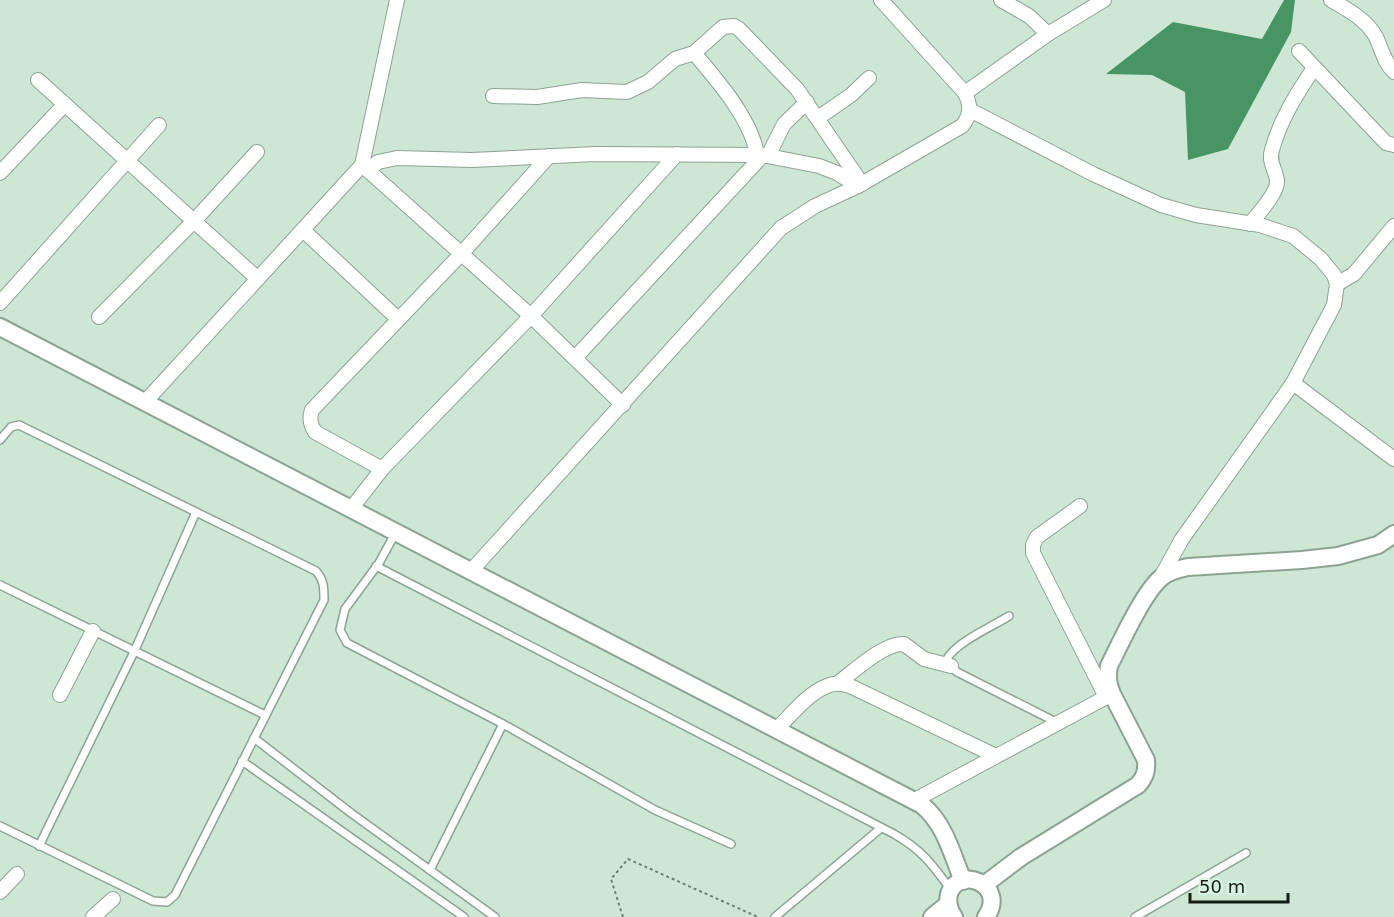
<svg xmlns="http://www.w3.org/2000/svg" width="1394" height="917" viewBox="0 0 1394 917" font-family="'DejaVu Sans',sans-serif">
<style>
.water{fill:#479564}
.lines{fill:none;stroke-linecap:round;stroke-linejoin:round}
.service-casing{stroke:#8ba492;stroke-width:10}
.minor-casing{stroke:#8ba492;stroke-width:16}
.tertiary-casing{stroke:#8ba492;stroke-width:20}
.path{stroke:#6f8073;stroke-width:2;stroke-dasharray:3 3;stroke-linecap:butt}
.service{stroke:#fff;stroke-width:7}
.minor{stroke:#fff;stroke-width:14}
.tertiary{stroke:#fff;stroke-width:16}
</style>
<rect width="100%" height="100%" fill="#cde7d4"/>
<!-- water -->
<polygon class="water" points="1284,0 1295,0 1291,32 1228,149 1188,160 1185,92 1152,75 1106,74 1173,22 1262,39"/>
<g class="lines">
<!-- service casing -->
<g class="service-casing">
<g id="service">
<path d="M0,440L11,427L19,425L316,571C324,580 324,588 324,600L175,895L167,902L153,901L0,826"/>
<polyline points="396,532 379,563 345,609 340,630 347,643 503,724 655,810 731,844"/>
<path d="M376,566L894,834C922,850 932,864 951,890"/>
<polyline points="0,585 265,715"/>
<path d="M1009,616C993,626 955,643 947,659L951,666L957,672L1058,723"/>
<polyline points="254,738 351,813 495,917"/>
<polyline points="242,761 464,917"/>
<polyline points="39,846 134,652 196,512"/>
<polyline points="430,870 503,724"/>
<polyline points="775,917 881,828"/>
<polyline points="1135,917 1246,853"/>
</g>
</g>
<!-- minor casing -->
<g class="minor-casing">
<g id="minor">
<polyline points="1001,0 1029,16 1048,34"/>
<path d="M1331,0C1347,9 1367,20 1376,37C1382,50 1384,62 1394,72"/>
<polyline points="1299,51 1386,143 1394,145"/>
<path d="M694,53C717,80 752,120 757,155"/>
<polyline points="38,80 258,279"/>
<polyline points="965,93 1048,34 1104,0"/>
<polyline points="493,96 537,97 582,90 627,92 648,82 675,59 694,53 723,27 734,26 739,29 797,89 862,184"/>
<polyline points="970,110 1093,174 1161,205 1196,215 1260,225 1293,236 1321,259 1334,275 1337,284 1334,305 1293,383 1182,539 1161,577"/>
<polyline points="818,118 851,95 869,78"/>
<polyline points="768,156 784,124 807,102"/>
<polyline points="362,165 531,316 623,405"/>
<polyline points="368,170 378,162 397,158 472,160 596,154 763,155 819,166 837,173 858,186"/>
<polyline points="0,173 65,104"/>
<path d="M1250,224C1257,215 1278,193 1277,181C1276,170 1268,162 1272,150C1280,120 1297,93 1314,68"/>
<polyline points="303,230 398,319"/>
<polyline points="1337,284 1354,274 1394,226"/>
<polyline points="0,303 159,125"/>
<polyline points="99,317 194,221 257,152"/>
<polyline points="575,358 763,155"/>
<polyline points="1293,383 1394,459"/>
<polyline points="145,402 362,165 397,0"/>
<path d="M382,469L315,432C310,424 309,418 312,410L462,253L549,156"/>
<polyline points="1080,506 1037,537 1033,545 1033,553 1106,697"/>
<polyline points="351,509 382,469 531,316 677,154"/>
<path d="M471,571L781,228L815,206L858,186L962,126C971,115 971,105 965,93L881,0"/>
<path d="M838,683C853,672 885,642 904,644L924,659L951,666"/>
<polyline points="60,695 93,631"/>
<path d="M776,730C791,715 807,694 827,686C835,682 842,684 850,686L996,756"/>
<polyline points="913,801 1112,694"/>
<polyline points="0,892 17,874"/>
<polyline points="93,917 113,899"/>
</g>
</g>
<!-- tertiary casing -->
<g class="tertiary-casing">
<g id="tertiary">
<path d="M0,327L922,805C945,824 952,854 963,881"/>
<path d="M984,885L1021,857L1138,785C1145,777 1147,771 1146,760L1112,694C1108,684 1107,677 1109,666C1120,644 1144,591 1162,577C1169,571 1179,569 1188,567L1302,560L1338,556L1378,545L1394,534"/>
<polyline points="932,917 948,904"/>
<path d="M954,917C949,910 947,903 949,894C959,864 1008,885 986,917"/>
</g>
</g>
<!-- path -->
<polyline class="path" points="623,917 611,879 628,859 758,917"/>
<!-- service -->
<use href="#service" class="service"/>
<!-- minor -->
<use href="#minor" class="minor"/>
<!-- tertiary -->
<use href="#tertiary" class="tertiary"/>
</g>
<!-- scale -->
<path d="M1190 893v9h98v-9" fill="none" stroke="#141d16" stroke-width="3"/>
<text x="1199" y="893" font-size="18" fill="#141d16" stroke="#daf4e2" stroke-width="4.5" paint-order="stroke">50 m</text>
</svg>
